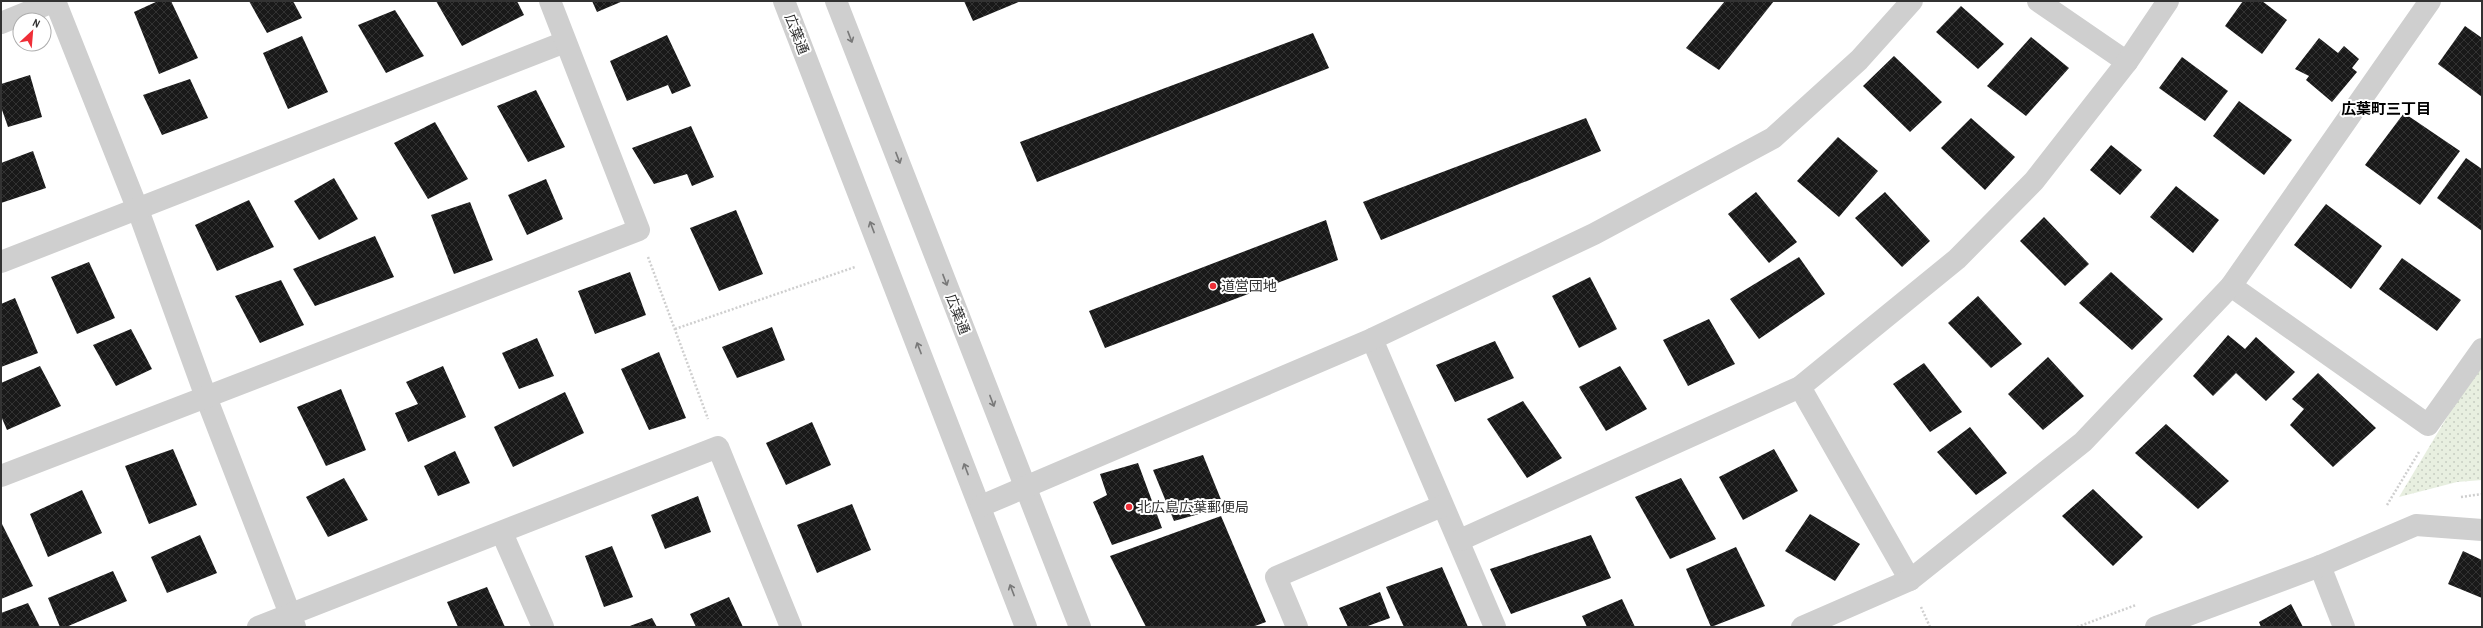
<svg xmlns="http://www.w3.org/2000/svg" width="2483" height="628" viewBox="0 0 2483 628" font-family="'Archivo Narrow','Noto Sans JP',sans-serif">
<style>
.park{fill:url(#park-dots)}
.building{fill:url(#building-cross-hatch)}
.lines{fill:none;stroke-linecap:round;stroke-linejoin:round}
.path{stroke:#cfcfcf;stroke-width:2.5;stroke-dasharray:2 2;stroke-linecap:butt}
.minor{stroke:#cfcfcf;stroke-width:22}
.oneway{stroke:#797979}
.poi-dot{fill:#ef2e37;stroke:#fff;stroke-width:1.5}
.labels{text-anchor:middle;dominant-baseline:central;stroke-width:4;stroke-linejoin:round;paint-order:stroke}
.street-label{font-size:14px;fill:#323232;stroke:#fff}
.poi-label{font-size:14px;fill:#323232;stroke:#fff;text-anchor:start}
.neighbourhood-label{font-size:15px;font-weight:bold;fill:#000;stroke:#fff}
</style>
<defs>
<pattern id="park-dots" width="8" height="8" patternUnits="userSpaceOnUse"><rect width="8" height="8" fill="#e8efe0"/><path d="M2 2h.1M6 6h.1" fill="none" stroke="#c7cdc1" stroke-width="1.8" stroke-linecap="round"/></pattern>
<pattern id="building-cross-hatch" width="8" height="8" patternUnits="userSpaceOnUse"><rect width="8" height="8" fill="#191919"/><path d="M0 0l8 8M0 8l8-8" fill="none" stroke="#323232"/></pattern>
</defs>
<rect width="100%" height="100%" fill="#fff"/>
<!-- park -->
<polygon class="park" points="2482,359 2482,480 2457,482 2399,497"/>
<!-- building -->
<g class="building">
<polygon points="158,1 171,1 198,58 159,74 134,12"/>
<polygon points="249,1 293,1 302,18 267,33"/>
<polygon points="436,1 517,1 524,15 462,46"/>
<polygon points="592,1 623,1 597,12"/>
<polygon points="964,1 1021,1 973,21"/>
<polygon points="1725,1 1774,1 1719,70 1686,48"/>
<polygon points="2243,1 2262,1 2287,20 2262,54 2225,26"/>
<polygon points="1961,6 2004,44 1978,69 1936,32"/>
<polygon points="395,10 424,56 386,73 358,25"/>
<polygon points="2465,26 2482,38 2482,97 2438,64"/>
<polygon points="1313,33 1329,68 1037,182 1020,142"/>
<polygon points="667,35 691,86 672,94 668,85 627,101 610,61"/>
<polygon points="302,36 328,92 288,109 263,53"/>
<polygon points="2031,37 2069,68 2026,116 1987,86"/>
<polygon points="2319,38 2338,53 2344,46 2359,59 2352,68 2357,72 2332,102 2306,80 2309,76 2295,69"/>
<polygon points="1894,56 1942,102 1910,132 1863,86"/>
<polygon points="2182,57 2228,91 2205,121 2159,88"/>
<polygon points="30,75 42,117 8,127 1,107 1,84"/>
<polygon points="190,79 208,118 162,135 143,95"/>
<polygon points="536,90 565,147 528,162 497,106"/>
<polygon points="2239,101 2292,140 2264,175 2213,136"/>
<polygon points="2404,113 2460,151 2420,205 2365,165"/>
<polygon points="1586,118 1601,151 1381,240 1363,202"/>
<polygon points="1971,118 2015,157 1985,190 1941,148"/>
<polygon points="435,122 468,179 428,199 394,143"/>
<polygon points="691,126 714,177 692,186 687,174 654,184 632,148"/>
<polygon points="1838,137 1878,171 1839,217 1797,181"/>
<polygon points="2111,145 2142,170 2120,195 2090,170"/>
<polygon points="33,151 46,188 1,203 1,163"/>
<polygon points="2466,158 2482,169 2482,231 2437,198"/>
<polygon points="334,178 358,219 319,240 294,201"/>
<polygon points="546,179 563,219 527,235 508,195"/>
<polygon points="2176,186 2219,220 2193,253 2150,217"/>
<polygon points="1756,192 1797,242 1769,263 1728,214"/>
<polygon points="1885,192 1930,241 1902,267 1855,218"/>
<polygon points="249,200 274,247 217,271 195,225"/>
<polygon points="470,202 493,260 454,274 431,215"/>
<polygon points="2326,204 2382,246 2351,289 2294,245"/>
<polygon points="736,210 763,274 719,291 690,228"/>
<polygon points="2044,217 2089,264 2065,286 2020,241"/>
<polygon points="1326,220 1338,260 1105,348 1089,311"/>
<polygon points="375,236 394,277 315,306 293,269"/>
<polygon points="1799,257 1825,294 1759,339 1730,299"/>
<polygon points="2402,258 2461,300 2437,331 2379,289"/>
<polygon points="89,262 115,318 77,334 51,277"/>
<polygon points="630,272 646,315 595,334 578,291"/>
<polygon points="2111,272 2163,319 2132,350 2079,303"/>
<polygon points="1590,277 1617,329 1579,348 1552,296"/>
<polygon points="281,280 304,325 260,343 235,296"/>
<polygon points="1978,296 2022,344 1991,368 1948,323"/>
<polygon points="15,298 38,353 1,367 1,304"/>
<polygon points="1709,319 1735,364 1688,386 1663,340"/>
<polygon points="772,327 785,360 737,378 722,347"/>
<polygon points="131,329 152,369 116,386 93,345"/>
<polygon points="2228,335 2245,349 2256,337 2295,372 2266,401 2236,373 2213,396 2193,376"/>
<polygon points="537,338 554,376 519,389 502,353"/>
<polygon points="1495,341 1514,378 1455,402 1436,365"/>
<polygon points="659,352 686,418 649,430 621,369"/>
<polygon points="2048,357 2084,396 2043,430 2008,394"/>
<polygon points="1924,363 1962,412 1930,432 1893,384"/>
<polygon points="40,366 61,406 7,430 1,416 1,383"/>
<polygon points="443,366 466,417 408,442 395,413 418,404 406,382"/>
<polygon points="1620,366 1647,409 1606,431 1579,387"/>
<polygon points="2318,373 2376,428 2333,467 2290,425 2304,409 2292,399"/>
<polygon points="341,389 366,450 326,466 297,407"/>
<polygon points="565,392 584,433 513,467 494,427"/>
<polygon points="1523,401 1562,458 1527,478 1487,419"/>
<polygon points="812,422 831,465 786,485 766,443"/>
<polygon points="2166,424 2229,481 2198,509 2135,453"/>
<polygon points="1970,427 2007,473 1976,495 1937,452"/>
<polygon points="173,449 197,505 149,524 125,466"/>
<polygon points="1774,449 1798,491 1743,520 1719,477"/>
<polygon points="455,451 470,483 438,496 424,466"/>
<polygon points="1203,455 1224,507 1174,521 1153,470"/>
<polygon points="1138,463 1162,528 1112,545 1093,502 1107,495 1100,474"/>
<polygon points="344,478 368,520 328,537 306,497"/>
<polygon points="1681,478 1716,539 1670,559 1635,497"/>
<polygon points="2093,489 2143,537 2113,566 2062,516"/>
<polygon points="82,490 102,533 48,557 30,514"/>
<polygon points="698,496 711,532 665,549 651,515"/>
<polygon points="852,504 871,550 817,573 797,525"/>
<polygon points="1810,514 1860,544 1835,581 1785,551"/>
<polygon points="1221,516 1266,622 1252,627 1146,627 1110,556"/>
<polygon points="1,522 33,586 1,599"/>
<polygon points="200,535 217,573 167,593 151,557"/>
<polygon points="1591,535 1611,578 1511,614 1490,569"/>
<polygon points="612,546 633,597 604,607 585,556"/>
<polygon points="1736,547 1765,606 1711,627 1686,569"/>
<polygon points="2463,551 2482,560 2482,598 2448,584"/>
<polygon points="1442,567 1468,627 1404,627 1386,587"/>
<polygon points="113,571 127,601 66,627 60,627 48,598"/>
<polygon points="487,587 505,627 458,627 447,602"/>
<polygon points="1380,592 1390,618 1365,627 1348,627 1339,608"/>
<polygon points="729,597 743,627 696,627 690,614"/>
<polygon points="1622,599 1635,627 1587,627 1582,616"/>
<polygon points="28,603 40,627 1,627 1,613"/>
<polygon points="2291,604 2303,627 2261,627 2259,622"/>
<polygon points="652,618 657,627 627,627"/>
</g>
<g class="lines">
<!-- path -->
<g class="path">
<polyline points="648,257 708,419"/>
<polyline points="675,329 855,267"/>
<polyline points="2461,497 2482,494"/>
<polyline points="2387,505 2419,452"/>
<polyline points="1921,607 1930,627"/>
<polyline points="2077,627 2136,605"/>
</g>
<!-- minor -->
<g class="minor">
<polyline points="55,1 138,210 206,397 295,627"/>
<polyline points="784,1 1026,627"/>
<polyline points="836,1 1080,627"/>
<polyline points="2038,1 2127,62"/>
<polyline points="1,23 55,1"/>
<polyline points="1,262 565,42"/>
<polyline points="2231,286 2428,425 2482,349"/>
<polyline points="1372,339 1495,627"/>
<polyline points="1800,387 1910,580"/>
<polyline points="1,476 639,230 550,1"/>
<polyline points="981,506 1372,339 1594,234 1773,138 1859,60 1912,1"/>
<polyline points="502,533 543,627"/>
<polyline points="1460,540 1800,387 1957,259 2034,181 2127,62 2168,1"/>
<polyline points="2320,566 2344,627"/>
<polyline points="258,627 718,447 791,627"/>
<polyline points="1297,627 1276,577 1442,506"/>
<polyline points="1802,627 1910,580 2083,442 2231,286 2430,1"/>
<polyline points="2156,627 2320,566 2416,525 2482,530"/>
</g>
</g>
<!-- one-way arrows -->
<defs><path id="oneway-shaft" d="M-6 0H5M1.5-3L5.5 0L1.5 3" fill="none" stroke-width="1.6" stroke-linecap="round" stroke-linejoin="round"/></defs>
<g class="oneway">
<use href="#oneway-shaft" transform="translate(850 37) rotate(69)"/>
<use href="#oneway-shaft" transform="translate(898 158) rotate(69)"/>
<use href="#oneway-shaft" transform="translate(872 227) rotate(-111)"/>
<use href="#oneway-shaft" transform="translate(945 280) rotate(69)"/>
<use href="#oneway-shaft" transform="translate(919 348) rotate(-111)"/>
<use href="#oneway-shaft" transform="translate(992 401) rotate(69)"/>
<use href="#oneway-shaft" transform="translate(966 469) rotate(-111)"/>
<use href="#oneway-shaft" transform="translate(1012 590) rotate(-111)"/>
</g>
<!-- markers -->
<g class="poi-dot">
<circle cx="1213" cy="286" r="4"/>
<circle cx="1129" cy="507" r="4"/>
</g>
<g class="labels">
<!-- street labels -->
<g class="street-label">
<text transform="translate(797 34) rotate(69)">広葉通</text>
<text transform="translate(958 314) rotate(69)">広葉通</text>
</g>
<!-- poi labels -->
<g class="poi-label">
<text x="1221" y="286">道営団地</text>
<text x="1137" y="507">北広島広葉郵便局</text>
</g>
<!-- neighbourhood labels -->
<g class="neighbourhood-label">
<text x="2386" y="108">広葉町三丁目</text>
</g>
</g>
<!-- border -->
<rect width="2483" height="628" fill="none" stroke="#323232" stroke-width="4"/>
<!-- north arrow -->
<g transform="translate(32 32) rotate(26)"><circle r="19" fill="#ffffff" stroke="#adadad"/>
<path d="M0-3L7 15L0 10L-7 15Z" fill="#ef2e37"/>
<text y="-6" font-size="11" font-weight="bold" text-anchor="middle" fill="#323232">N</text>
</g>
</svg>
